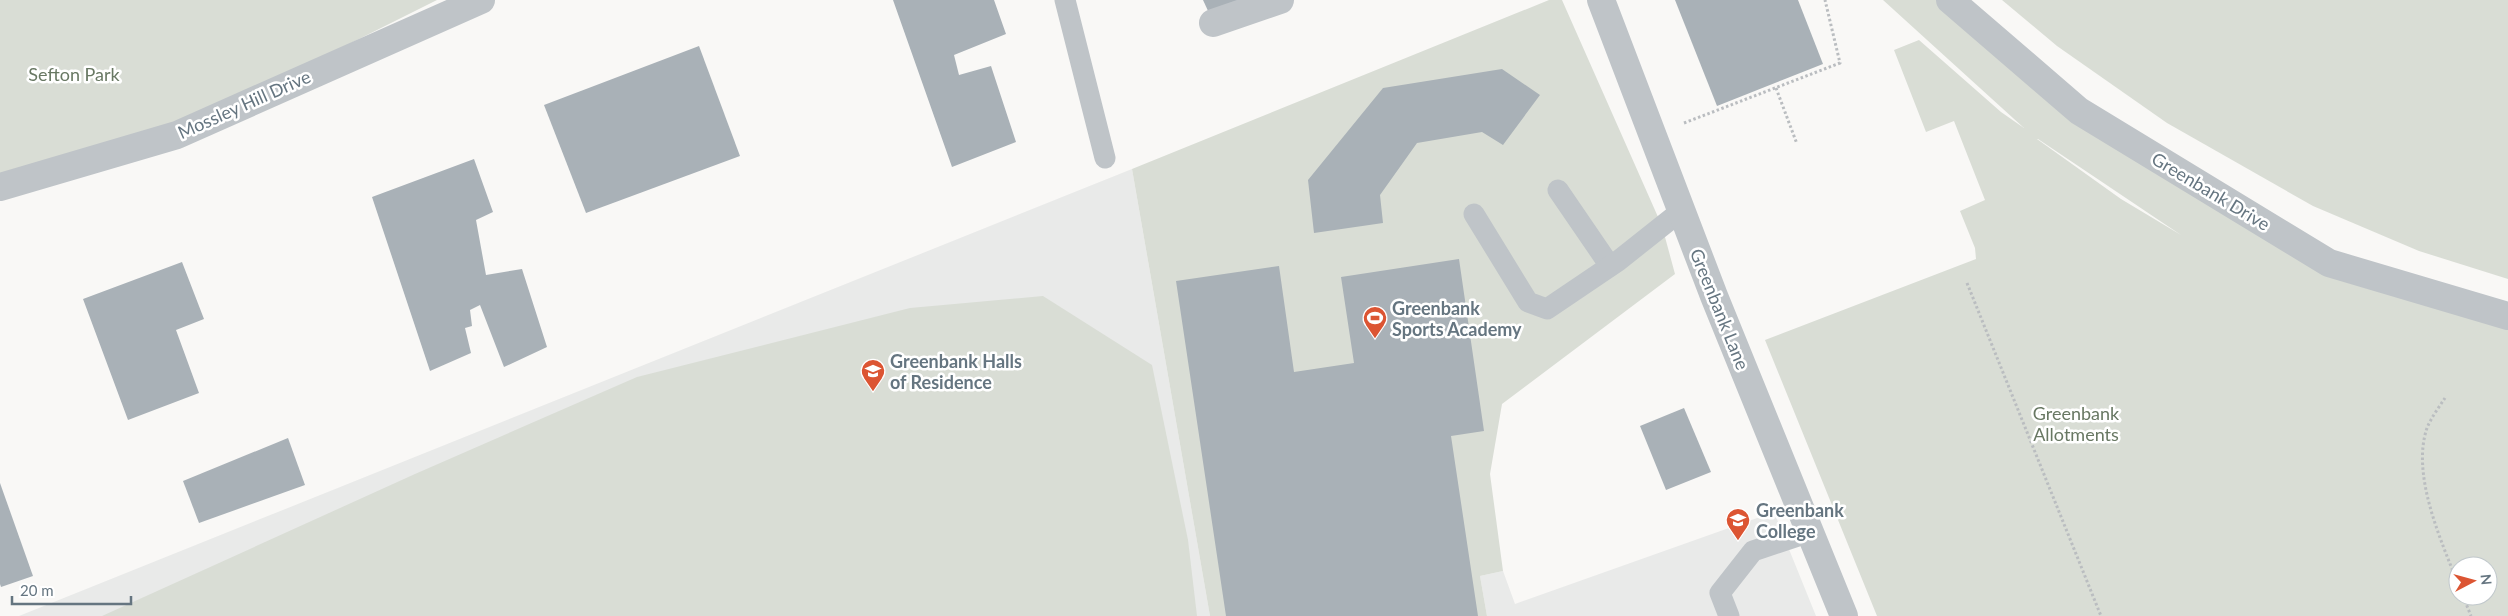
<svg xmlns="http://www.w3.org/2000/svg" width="2508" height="616" viewBox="0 0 2508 616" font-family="Lato,sans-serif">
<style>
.built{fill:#e9eae9}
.green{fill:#d9ddd5;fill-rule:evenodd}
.building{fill:#a9b1b7}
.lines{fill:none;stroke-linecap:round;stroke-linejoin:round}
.path{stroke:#babdc0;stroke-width:3;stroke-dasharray:2.5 2.5;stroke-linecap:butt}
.lane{stroke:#bfc4c8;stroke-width:21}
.street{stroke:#bfc4c8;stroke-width:28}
.labels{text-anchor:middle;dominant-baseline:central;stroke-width:5;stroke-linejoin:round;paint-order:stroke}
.park-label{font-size:18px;fill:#687863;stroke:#fff}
.street-label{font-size:18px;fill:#657580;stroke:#fff}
.poi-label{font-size:18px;font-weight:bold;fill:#657580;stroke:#fff;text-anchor:start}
</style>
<rect width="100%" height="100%" fill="#f9f8f6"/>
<!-- built -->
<g class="built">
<polygon points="1132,169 1210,616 19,616"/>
<polygon points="1774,512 1816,616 1487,616 1480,576 1503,571 1515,604"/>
</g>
<!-- green -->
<g class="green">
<polygon points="0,0 437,0 221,108 0,174"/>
<polygon points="1549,0 1562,0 1662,226 1675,274 1502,404 1490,474 1503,571 1480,576 1487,616 1210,616 1132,169"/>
<path d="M1883,0H1950L2079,111L2329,263L2508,316V616H1877L1765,340L1976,259L1975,248L1960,211L1985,200L1954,121L1926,132L1894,50L1919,40L2001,112L2024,128ZM2037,139H2038L2181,235L2121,199ZM2458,566H2488V596H2458Z"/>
<polygon points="2002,0 2508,0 2508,279 2419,251 2313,206 2167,123 2057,46"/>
<polygon points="1043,296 1152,365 1188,540 1197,616 102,616 415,474 637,377 910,308"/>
</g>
<!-- building -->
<g class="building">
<polygon points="893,0 994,0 1006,34 954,55 959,75 991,66 1016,142 952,167"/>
<polygon points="1203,0 1240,0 1209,13"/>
<polygon points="1675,0 1798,0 1823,64 1717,106"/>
<polygon points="699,46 740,156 586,213 544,105"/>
<polygon points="1502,69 1540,95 1503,145 1482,132 1417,143 1380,195 1383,223 1314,233 1308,180 1383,88"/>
<polygon points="474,159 493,212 476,220 486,275 522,269 547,347 504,367 480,305 470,310 472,326 465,328 471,353 430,371 372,197"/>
<polygon points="1459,259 1484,431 1451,436 1478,616 1226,616 1176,281 1279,266 1294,372 1354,363 1341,277"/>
<polygon points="182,262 204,319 176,330 199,393 128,420 83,299"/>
<polygon points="1684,408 1711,472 1666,490 1640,426"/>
<polygon points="288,438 305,485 199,523 183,481"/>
<polygon points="0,483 33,576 1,587 0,584"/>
</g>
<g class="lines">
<!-- path -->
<g class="path">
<polyline points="1776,88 1797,144"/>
<polyline points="1684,123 1840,63 1825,0"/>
<polyline points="1967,283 2101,616"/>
<path d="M2445,398C2439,407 2431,418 2427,428C2411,475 2441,540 2458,584"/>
<polyline points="2463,596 2471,616"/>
</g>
<!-- lane -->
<g class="lane">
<polyline points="1065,0 1105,158"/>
<polyline points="1558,190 1610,266"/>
<polyline points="1474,214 1528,302 1547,309 1618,261 1681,211"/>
<polyline points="1729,616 1720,593 1753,551 1810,532"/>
</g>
<!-- street -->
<g class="street">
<polyline points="1601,0 1714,296 1844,616"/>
<polyline points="1950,0 2079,111 2329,263 2508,316"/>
<polyline points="1213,23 1280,0"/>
<polyline points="0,187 177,135 481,0"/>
</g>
</g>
<!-- icons -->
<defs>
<g id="stadium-pin" transform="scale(1.25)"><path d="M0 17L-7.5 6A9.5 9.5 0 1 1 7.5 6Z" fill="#dc5533" stroke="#fff"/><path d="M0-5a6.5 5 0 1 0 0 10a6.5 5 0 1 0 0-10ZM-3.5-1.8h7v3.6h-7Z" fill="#fff"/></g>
<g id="university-pin" transform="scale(1.25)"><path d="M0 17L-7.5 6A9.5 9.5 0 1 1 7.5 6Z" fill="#dc5533" stroke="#fff"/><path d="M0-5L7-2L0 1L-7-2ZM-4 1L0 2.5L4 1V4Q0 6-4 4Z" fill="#fff"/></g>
</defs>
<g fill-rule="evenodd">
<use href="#stadium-pin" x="1375" y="318"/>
<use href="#university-pin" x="873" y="371"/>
<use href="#university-pin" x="1738" y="520"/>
</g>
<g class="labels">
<!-- park labels -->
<g class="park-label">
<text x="74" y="74">Sefton Park</text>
<text x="2076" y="413">Greenbank<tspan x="2076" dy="21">Allotments</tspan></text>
</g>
<!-- street labels -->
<g class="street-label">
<text transform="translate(244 104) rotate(-24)">Mossley Hill Drive</text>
<text transform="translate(2211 191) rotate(31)">Greenbank Drive</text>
<text transform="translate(1720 309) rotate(68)">Greenbank Lane</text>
</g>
<!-- poi labels -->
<g class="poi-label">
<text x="1392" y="308">Greenbank<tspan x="1392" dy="21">Sports Academy</tspan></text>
<text x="890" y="361">Greenbank Halls<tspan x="890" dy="21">of Residence</tspan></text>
<text x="1756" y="510">Greenbank<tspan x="1756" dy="21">College</tspan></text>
</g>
</g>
<!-- north arrow -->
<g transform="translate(2473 581) rotate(84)"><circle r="24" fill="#ffffff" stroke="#c1c8cc"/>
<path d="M0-4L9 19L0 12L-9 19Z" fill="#dc5533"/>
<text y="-8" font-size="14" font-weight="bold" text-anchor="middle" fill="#657580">N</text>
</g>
<!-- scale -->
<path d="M12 596v8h119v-8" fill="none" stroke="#657580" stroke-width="2.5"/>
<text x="20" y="596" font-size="15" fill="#657580" stroke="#ffffff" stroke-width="4" paint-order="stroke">20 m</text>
</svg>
